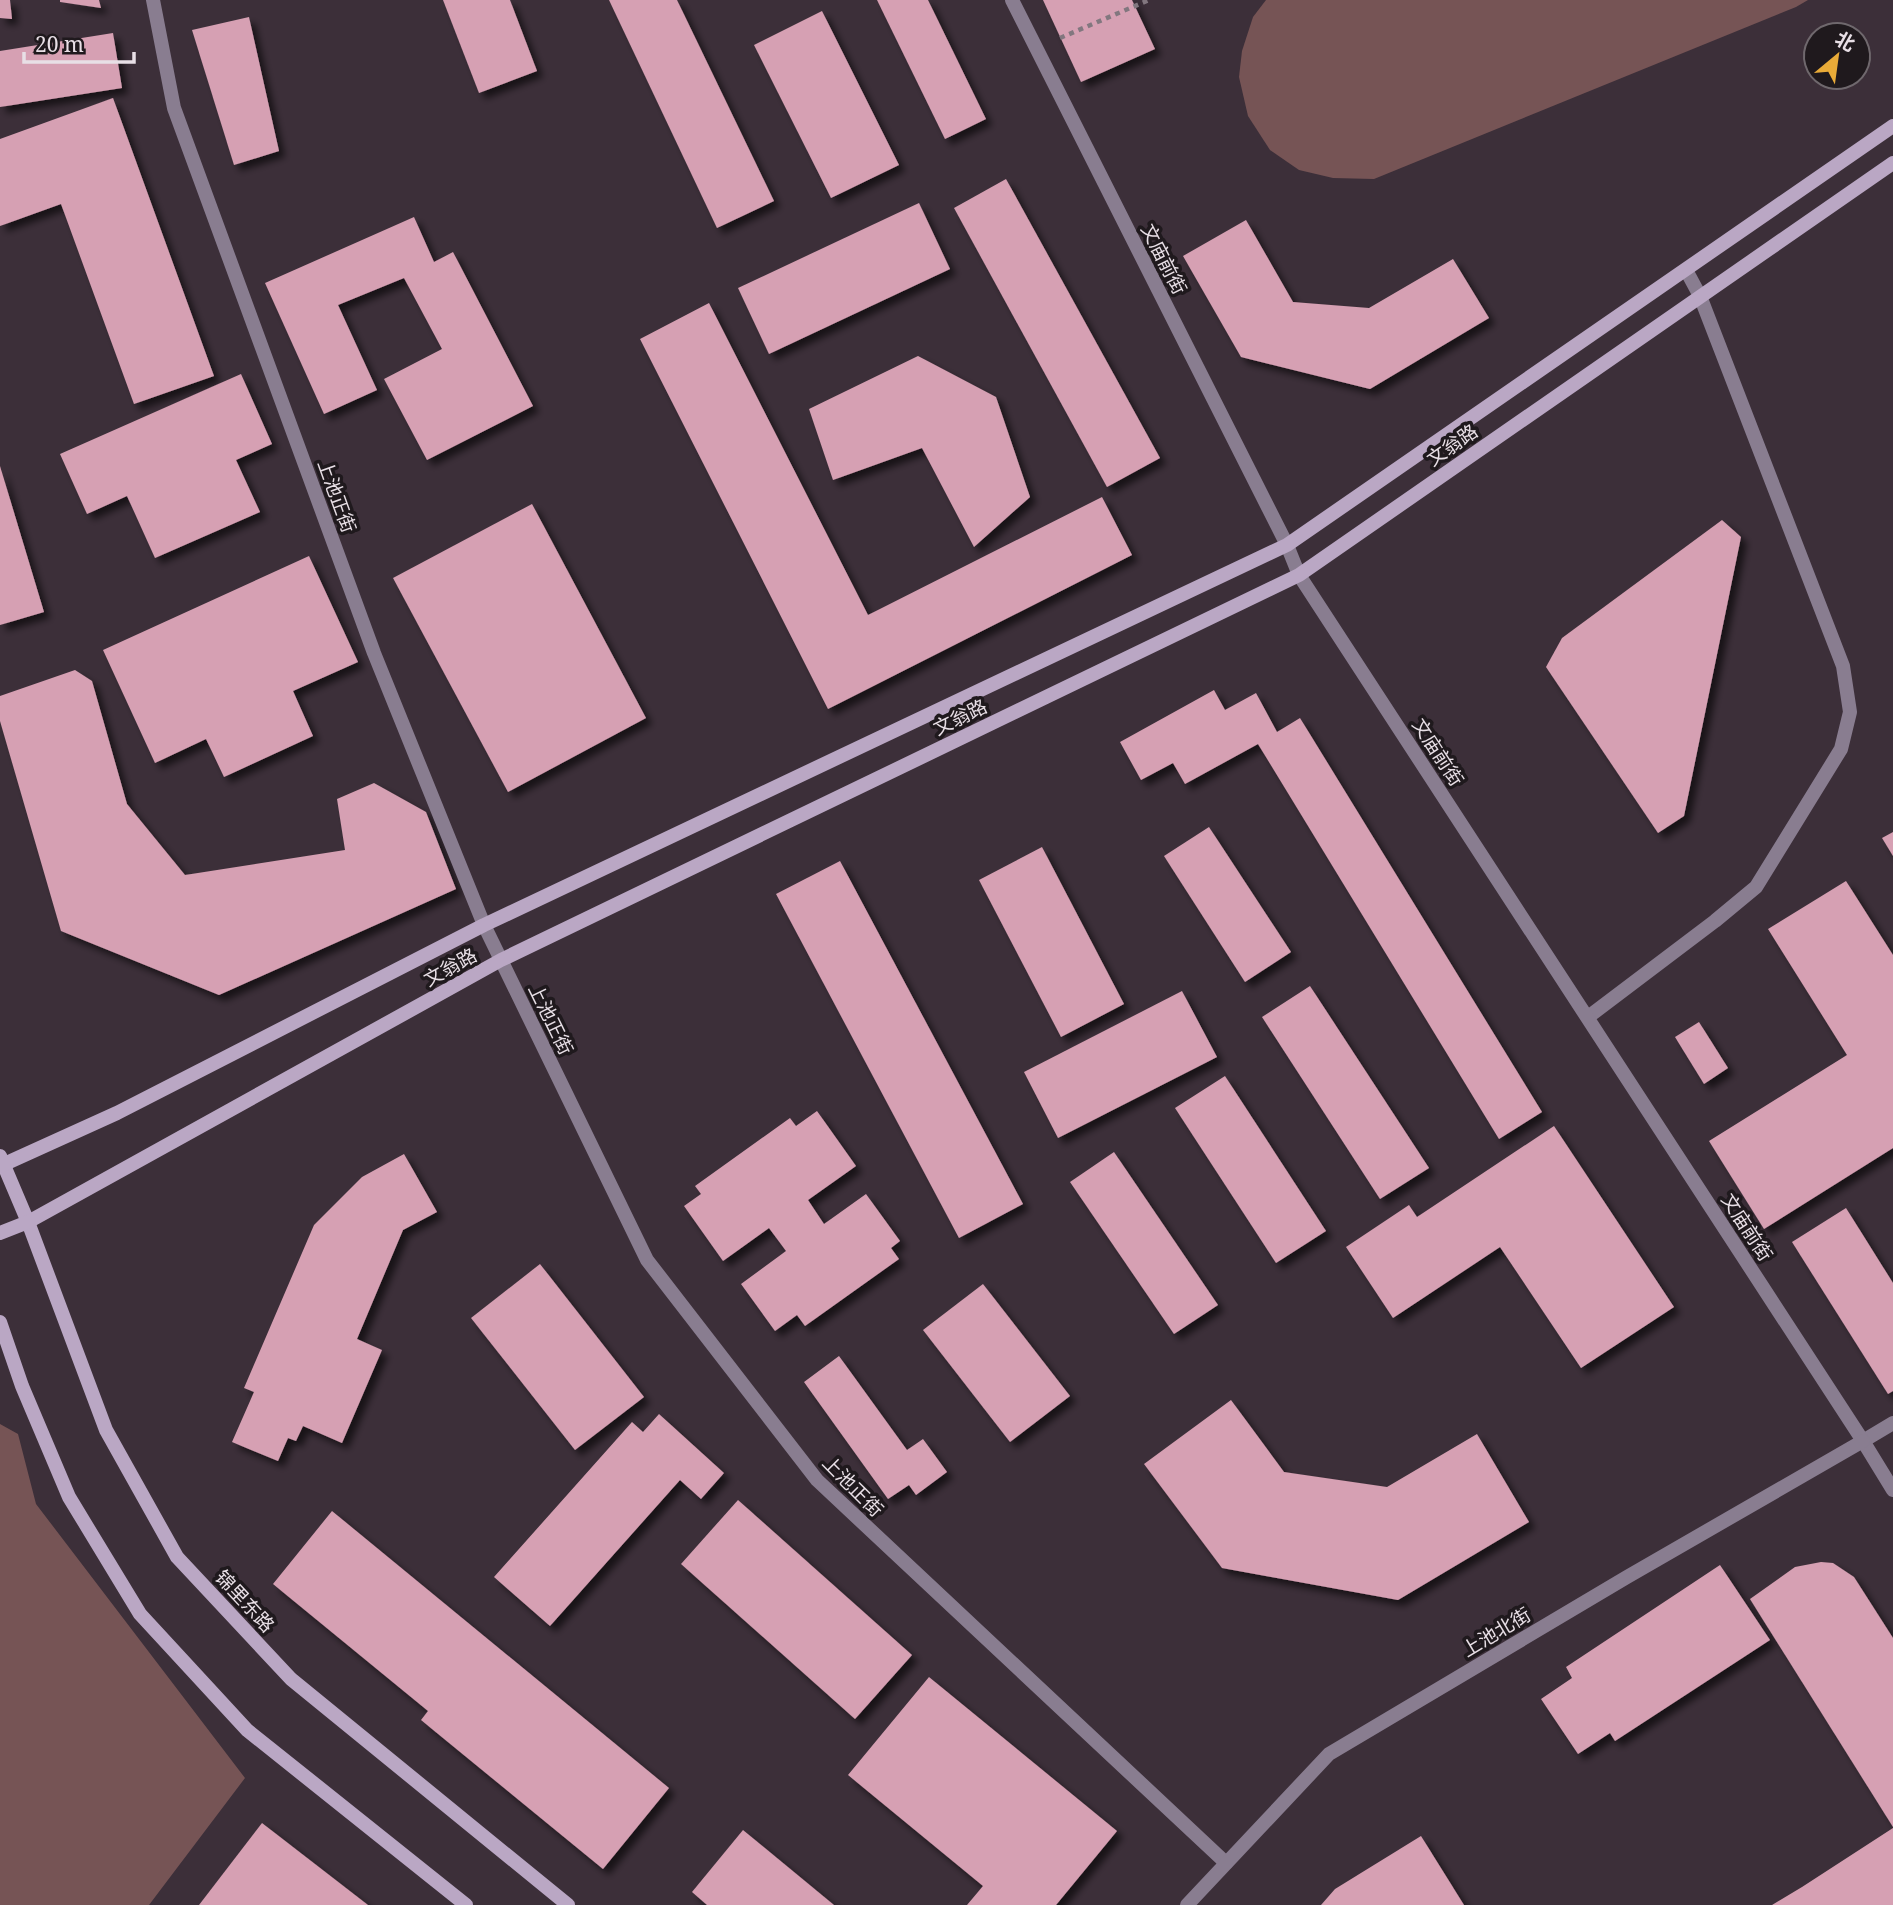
<svg xmlns="http://www.w3.org/2000/svg" width="1893" height="1905" viewBox="0 0 1893 1905" font-family="'Noto Serif','Noto Sans SC',serif">
<style>
.green{fill:#765455}
.building{fill:#d6a0b3;filter:url(#shadow)}
.lines{fill:none;stroke-linecap:round;stroke-linejoin:round}
.path{stroke:#82777f;stroke-width:4.5;stroke-dasharray:5 5;stroke-linecap:butt}
.lane{stroke:#897d90;stroke-width:14}
.street{stroke:#897d90;stroke-width:14}
.secondary{stroke:#baa7c4;stroke-width:14}
.labels{text-anchor:middle;dominant-baseline:central;stroke-width:7;stroke-linejoin:round;paint-order:stroke}
.street-label{font-size:19px;fill:#e8dfe6;stroke:#1f191d}
</style>
<defs>
<filter id="shadow"><feDropShadow dx="6" dy="6" stdDeviation="3.5" flood-color="#0009"/></filter>
</defs>
<rect width="100%" height="100%" fill="#3c2f39"/>
<!-- green -->
<g class="green">
<polygon points="1266,0 1808,0 1796,7 1374,179 1333,178 1299,170 1270,150 1248,116 1239,77 1242,51 1253,17"/>
<polygon points="0,1424 18,1434 36,1504 245,1778 149,1905 0,1905"/>
</g>
<!-- building -->
<g class="building">
<polygon points="0,0 10,0 12,19 0,18"/>
<polygon points="60,0 99,0 101,8 60,2"/>
<polygon points="443,0 510,0 537,71 479,93"/>
<polygon points="609,0 677,0 774,201 717,228"/>
<polygon points="877,0 928,0 986,119 945,139"/>
<polygon points="1043,0 1132,0 1155,49 1081,82"/>
<polygon points="822,11 899,165 831,198 754,45"/>
<polygon points="249,17 279,151 234,165 192,30"/>
<polygon points="113,33 122,88 0,107 0,51"/>
<polygon points="113,98 214,376 134,404 61,204 0,226 0,139"/>
<polygon points="1006,179 1160,458 1107,487 954,208"/>
<polygon points="919,203 950,269 769,354 738,288"/>
<polygon points="414,217 434,262 453,252 533,406 427,460 384,379 442,349 404,278 338,305 377,390 324,414 265,283"/>
<polygon points="1246,220 1293,302 1369,308 1453,259 1489,318 1370,389 1241,357 1183,256"/>
<polygon points="709,303 868,615 1102,497 1132,555 828,709 640,339"/>
<polygon points="918,356 996,397 1030,497 974,547 922,448 833,480 809,409"/>
<polygon points="241,374 272,444 236,460 260,512 155,558 127,496 87,514 60,454"/>
<polygon points="0,466 44,612 0,625"/>
<polygon points="532,504 646,718 508,792 393,578"/>
<polygon points="1722,520 1741,537 1684,816 1658,833 1546,667 1562,638"/>
<polygon points="309,556 358,662 293,691 313,736 224,777 206,739 155,763 103,650"/>
<polygon points="75,670 92,681 127,804 185,875 345,850 337,799 374,783 426,812 456,889 219,995 61,931 0,721 0,696"/>
<polygon points="1214,690 1225,710 1256,693 1277,732 1300,718 1542,1112 1499,1139 1258,744 1185,784 1173,763 1141,780 1120,742"/>
<polygon points="1209,827 1291,952 1245,982 1164,856"/>
<polygon points="1893,832 1893,856 1882,838"/>
<polygon points="1042,847 1124,1004 1061,1037 979,880"/>
<polygon points="840,861 1023,1204 959,1238 776,894"/>
<polygon points="1846,881 1893,955 1893,1148 1764,1229 1709,1141 1847,1055 1768,929"/>
<polygon points="1310,986 1429,1168 1380,1199 1262,1017"/>
<polygon points="1182,991 1217,1057 1058,1138 1024,1072"/>
<polygon points="1699,1022 1728,1068 1704,1084 1675,1037"/>
<polygon points="1225,1076 1326,1231 1276,1263 1175,1108"/>
<polygon points="817,1111 856,1166 808,1200 824,1224 866,1194 900,1241 891,1248 899,1259 805,1326 797,1315 775,1331 741,1284 786,1251 769,1228 723,1261 684,1206 701,1194 695,1186 790,1118 796,1126"/>
<polygon points="1554,1126 1674,1307 1581,1368 1500,1247 1393,1318 1346,1247 1409,1205 1417,1217"/>
<polygon points="1114,1152 1218,1305 1174,1334 1070,1182"/>
<polygon points="404,1154 437,1212 403,1230 357,1339 382,1350 342,1443 303,1426 296,1441 288,1438 278,1461 232,1442 254,1392 244,1388 314,1225 362,1177"/>
<polygon points="1846,1208 1893,1283 1893,1391 1888,1394 1792,1242"/>
<polygon points="540,1264 644,1397 575,1450 471,1318"/>
<polygon points="983,1284 1070,1396 1010,1442 923,1330"/>
<polygon points="839,1356 907,1450 923,1439 947,1472 916,1495 909,1485 888,1499 804,1382"/>
<polygon points="1231,1400 1284,1472 1387,1487 1477,1434 1529,1522 1398,1600 1222,1568 1144,1464"/>
<polygon points="659,1414 724,1473 701,1499 680,1480 550,1626 494,1577 632,1422 643,1432"/>
<polygon points="738,1500 912,1655 855,1719 681,1564"/>
<polygon points="332,1511 669,1788 603,1869 421,1720 428,1711 273,1584"/>
<polygon points="1821,1562 1833,1563 1854,1577 1893,1638 1893,1827 1750,1599 1795,1567"/>
<polygon points="1720,1565 1770,1640 1615,1741 1610,1733 1578,1754 1541,1699 1572,1678 1566,1667"/>
<polygon points="929,1677 1117,1831 1056,1905 967,1905 983,1886 848,1775"/>
<polygon points="262,1823 368,1905 199,1905"/>
<polygon points="1893,1828 1893,1905 1772,1905 1802,1887"/>
<polygon points="743,1830 834,1905 707,1905 692,1892"/>
<polygon points="1421,1836 1464,1905 1321,1905 1335,1889"/>
</g>
<g class="lines">
<!-- path -->
<polyline class="path" points="1060,38 1149,0"/>
<!-- lane -->
<g class="lane">
<polyline points="1588,1017 1715,921 1756,887 1841,749 1850,712 1843,666 1700,296 1686,270"/>
<polyline points="1863,1441 1893,1423"/>
</g>
<!-- street -->
<g class="street">
<polyline points="153,0 174,108 374,653 484,925 647,1260 817,1480 1226,1863"/>
<polyline points="1012,0 1287,545 1299,575 1863,1441 1893,1490"/>
<polyline points="1187,1905 1329,1754 1627,1577 1863,1441"/>
</g>
<!-- secondary -->
<g class="secondary">
<polyline points="0,1156 28,1222 106,1430 177,1557 291,1679 568,1905"/>
<polyline points="0,1166 117,1113 484,925 1287,545 1893,126"/>
<polyline points="0,1233 28,1222 501,960 1299,575 1893,163"/>
<polyline points="0,1322 22,1386 69,1497 140,1614 247,1730 466,1905"/>
</g>
</g>
<g class="labels">
<!-- street labels -->
<g class="street-label">
<text transform="translate(1164 259) rotate(63)">文庙前街</text>
<text transform="translate(1452 445) rotate(-35)">文翁路</text>
<text transform="translate(337 496) rotate(70)">上池正街</text>
<text transform="translate(960 717) rotate(-26)">文翁路</text>
<text transform="translate(1438 752) rotate(57)">文庙前街</text>
<text transform="translate(450 967) rotate(-29)">文翁路</text>
<text transform="translate(551 1019) rotate(64)">上池正街</text>
<text transform="translate(1747 1227) rotate(57)">文庙前街</text>
<text transform="translate(853 1486) rotate(45)">上池正街</text>
<text transform="translate(245 1601) rotate(47)">锦里东路</text>
<text transform="translate(1496 1632) rotate(-31)">上池北街</text>
</g>
</g>
<!-- north arrow -->
<g transform="translate(1837 56) rotate(29)"><circle r="33" fill="#1f191d" stroke="#6f686d" stroke-width="2"/>
<path d="M0-5L12 26L0 18L-12 26Z" fill="#e9ab38"/>
<text y="-10" font-size="19" font-weight="bold" text-anchor="middle" fill="#e8dfe6">北</text>
</g>
<!-- scale -->
<path d="M24 52v10h110v-10" fill="none" stroke="#e8dfe6" stroke-width="3.5"/>
<text x="35" y="52" font-size="21" fill="#e8dfe6" stroke="#1f191d" stroke-width="5" paint-order="stroke">20 m</text>
</svg>
